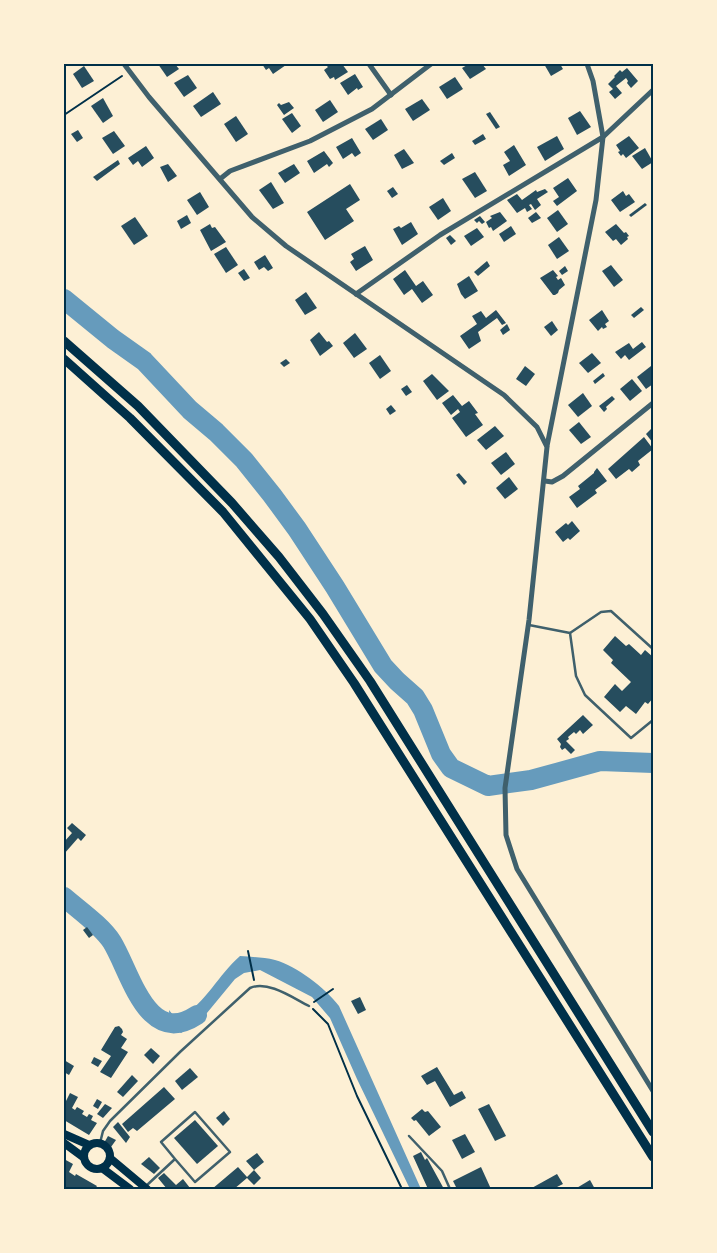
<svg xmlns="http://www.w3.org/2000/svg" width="717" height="1253" viewBox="0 0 717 1253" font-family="Jost,sans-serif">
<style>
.water{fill:#669bbc}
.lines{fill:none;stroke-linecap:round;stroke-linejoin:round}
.river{stroke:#669bbc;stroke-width:20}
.building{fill:#264d5e}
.path{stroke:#003049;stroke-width:2}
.service{stroke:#3f606c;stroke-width:2.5}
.minor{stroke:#3f606c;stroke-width:5}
.secondary{stroke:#003049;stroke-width:8}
.primary{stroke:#003049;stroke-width:9}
.neatline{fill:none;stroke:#003049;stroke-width:2}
</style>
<rect width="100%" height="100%" fill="#fdf0d5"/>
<!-- water -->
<path class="water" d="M240,956C251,957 264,957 275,960C297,966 325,988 339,1006L421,1189H410L357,1079L330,1018L312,997L260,970L244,973L235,979L202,1019L181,1033C174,1027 169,1020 169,1010L173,1015L181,1017C207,1002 218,975 240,956Z"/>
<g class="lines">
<!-- river -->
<g class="river">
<polyline points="64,299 113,339 144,361 190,410 216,432 244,460 272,495 297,529 335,587 383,666 397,681 415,697 423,710 441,754 451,768 488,786 531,780 600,761 653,763"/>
<path d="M64,897C79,910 102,926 112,942C131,973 147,1048 197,1015"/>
</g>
</g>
<!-- building -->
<g class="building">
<polygon points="158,64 175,64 179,69 167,77"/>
<polygon points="262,64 285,64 286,65 273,74 269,68 266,70"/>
<polygon points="325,64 342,64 348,72 335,80 334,77 330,79 324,70 328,67"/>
<polygon points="469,64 482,64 486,69 470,79 462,68"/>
<polygon points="544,64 560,64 563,69 551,76"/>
<polygon points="84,66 94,81 82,88 73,74"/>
<polygon points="627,68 638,81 631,88 627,83 628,81 626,78 616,86 622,93 615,99 609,92 613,89 608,84 615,77 614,76 620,70 622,72"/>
<polygon points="355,74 363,87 358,90 357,88 348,95 340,83"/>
<polygon points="188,75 197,88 184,97 174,83"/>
<polygon points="455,77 463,89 447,99 439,87"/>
<polygon points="213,92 221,104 201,117 193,106"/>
<polygon points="103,98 113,116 103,123 91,106"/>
<polygon points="422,99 430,110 413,121 405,109"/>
<polygon points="330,100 338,112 323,122 315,110"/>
<polygon points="289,102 294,108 284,115 277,105 279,103 281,105"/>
<polygon points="580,111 591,127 577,135 568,118"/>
<polygon points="490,112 500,127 496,129 486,114"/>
<polygon points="292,113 301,126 292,133 282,119"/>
<polygon points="236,116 248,134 236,142 224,124"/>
<polygon points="381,119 388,130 373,140 365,129"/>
<polygon points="78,130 83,138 77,142 71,134"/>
<polygon points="114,131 125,146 113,154 102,138"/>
<polygon points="483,134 486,139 475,145 472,141"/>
<polygon points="557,136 564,149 545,161 537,147"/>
<polygon points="629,136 639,148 626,158 623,154 621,156 618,152 620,151 616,145"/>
<polygon points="352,138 361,153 355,157 352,153 343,159 336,147"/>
<polygon points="514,145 526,165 509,176 503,165 510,161 504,152"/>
<polygon points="146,146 154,158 142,167 138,161 133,165 128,158"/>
<polygon points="645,148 653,162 642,169 632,156"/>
<polygon points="404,149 414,163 402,169 394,155"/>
<polygon points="324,151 333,163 329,167 327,164 314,173 307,161"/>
<polygon points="452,153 455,158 444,165 440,161"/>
<polygon points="118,160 120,164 97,181 93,177"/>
<polygon points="168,164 177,176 168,182 160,167"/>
<polygon points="294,164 300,173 285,183 278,173"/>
<polygon points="475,172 487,191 475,198 462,179"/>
<polygon points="568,178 577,191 557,206 553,201 559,197 553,188"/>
<polygon points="271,182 284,203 273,209 259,190"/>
<polygon points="350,184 360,200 346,209 354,221 325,240 307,212"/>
<polygon points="393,187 398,194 392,198 387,191"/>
<polygon points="545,189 548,192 537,199 541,205 535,210 531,204 529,205 532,209 527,212 525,208 517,213 507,200 517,194 522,200 536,190 537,192"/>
<polygon points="623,191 626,196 629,194 635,202 620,212 611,200"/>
<polygon points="200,192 209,207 197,215 187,200"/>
<polygon points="443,198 451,211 438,220 429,207"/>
<polygon points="645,203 647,205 631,217 629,215"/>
<polygon points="558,210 568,224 557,232 547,218"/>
<polygon points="500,212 507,221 493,231 491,227 489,228 486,222 492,218 490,216"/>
<polygon points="536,212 541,218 532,223 528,218"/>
<polygon points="187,215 191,223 181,229 177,221"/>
<polygon points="480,216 485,222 482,224 479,221 477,223 474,220"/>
<polygon points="135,217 148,236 134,245 121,226"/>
<polygon points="411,222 418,234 402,245 393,229 399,226 401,228"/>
<polygon points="210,224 212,228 215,227 226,242 211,251 200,230"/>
<polygon points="616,224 624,233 626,232 629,236 627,237 628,239 621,245 616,239 613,241 605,232"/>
<polygon points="511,226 516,234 504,242 499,234"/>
<polygon points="477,228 484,237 471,246 464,236"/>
<polygon points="450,235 456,241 451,245 446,238"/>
<polygon points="559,237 569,251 557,259 548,245"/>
<polygon points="365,246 373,260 356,271 350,262 354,259 351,254"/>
<polygon points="226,247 238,265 226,273 214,254"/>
<polygon points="265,255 273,268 268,271 264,267 259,270 254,262"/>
<polygon points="487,261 490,266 478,276 474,272"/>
<polygon points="611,265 623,280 614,287 602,271"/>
<polygon points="565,266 568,271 562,275 559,271"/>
<polygon points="244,269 250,278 244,281 238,273"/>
<polygon points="405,270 416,286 423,281 433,295 422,303 412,289 404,295 393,279"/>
<polygon points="553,270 558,276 556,277 558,280 561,278 565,285 559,290 558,293 555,295 553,295 540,278"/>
<polygon points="469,276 478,291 465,299 461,294 457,284"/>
<polygon points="306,292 317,308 305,315 295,300"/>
<polygon points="641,307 644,310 634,318 631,315"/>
<polygon points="496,310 506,323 502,325 497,318 478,332 481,341 469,349 460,336 477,324 472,316 481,311 486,318"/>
<polygon points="602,310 609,321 605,324 607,327 603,329 602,327 598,331 589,320"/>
<polygon points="552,321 558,330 551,336 544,327"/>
<polygon points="507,324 510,330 503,335 500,330"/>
<polygon points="319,332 327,342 329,341 333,346 320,356 310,340"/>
<polygon points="355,333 367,349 354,358 343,343"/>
<polygon points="642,342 646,347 629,360 625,355 621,359 615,352 629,343 633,349"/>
<polygon points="592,353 601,363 588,373 579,363"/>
<polygon points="380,355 391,371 380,379 369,363"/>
<polygon points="286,359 290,363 284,367 280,363"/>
<polygon points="525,366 535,374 526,386 516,379"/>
<polygon points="651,366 653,369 653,384 646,389 637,377"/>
<polygon points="603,373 605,376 595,384 593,381"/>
<polygon points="432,374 449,391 437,400 423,381"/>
<polygon points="632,379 642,391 630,401 620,389"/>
<polygon points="407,385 412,392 406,396 401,389"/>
<polygon points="583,393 592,406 578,417 568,405"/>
<polygon points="453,395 462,406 469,401 478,413 475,414 483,425 466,437 452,418 460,412 458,409 451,415 442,403"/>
<polygon points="612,396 615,399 606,407 607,409 604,412 599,406"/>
<polygon points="391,405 396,411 390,415 386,409"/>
<polygon points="579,422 591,437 581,444 569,430"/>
<polygon points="495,426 504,436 486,450 477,440"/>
<polygon points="653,427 653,443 646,434"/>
<polygon points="644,437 653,449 638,461 640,465 632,472 629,469 616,479 608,469"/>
<polygon points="506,452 515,464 501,475 491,463"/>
<polygon points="597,468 607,481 595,490 597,493 577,508 569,497 580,489 578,486 594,473 594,472"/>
<polygon points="459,473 467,482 464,485 456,475"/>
<polygon points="509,477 518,489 505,499 496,488"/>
<polygon points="572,521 580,531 570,540 568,538 563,542 555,532 566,523 568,525"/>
<polygon points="615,636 626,646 629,644 641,655 645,650 653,657 653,698 648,704 645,702 636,714 626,706 620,712 604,697 615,684 622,691 631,682 611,663 613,660 603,650"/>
<polygon points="583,715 593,725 583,734 580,730 576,734 574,732 568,737 569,739 566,741 575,750 571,754 565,748 562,750 560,747 561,744 557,739"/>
<polygon points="72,823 86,835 81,841 78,838 64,854 64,842 72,833 67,828"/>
<polygon points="87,927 93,935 89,938 83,930"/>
<polygon points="360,997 366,1010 358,1014 351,1001"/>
<polygon points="119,1026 122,1029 123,1032 121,1035 127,1039 121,1048 128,1052 111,1078 100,1072 111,1056 101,1050 115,1027"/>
<polygon points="151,1048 160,1056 153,1064 144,1055"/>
<polygon points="94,1057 102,1061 98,1067 91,1063"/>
<polygon points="64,1060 74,1066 69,1075 64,1072"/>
<polygon points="437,1067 454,1095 462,1091 466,1098 450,1107 435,1081 427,1085 421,1076"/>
<polygon points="190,1068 198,1077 182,1090 175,1081"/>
<polygon points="132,1075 138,1081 123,1097 117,1092"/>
<polygon points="164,1087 175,1099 137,1131 133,1128 128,1132 122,1124"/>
<polygon points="70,1093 78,1097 72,1108 75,1110 77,1107 84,1111 82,1114 87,1117 89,1114 93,1116 91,1120 97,1123 89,1135 64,1120 64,1100 66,1101"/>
<polygon points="97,1099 102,1102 98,1109 93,1106"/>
<polygon points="105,1104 112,1108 103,1118 97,1114"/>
<polygon points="489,1104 506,1136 495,1141 478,1109"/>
<polygon points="422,1109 425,1112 428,1111 441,1127 429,1136 416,1120 414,1121 411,1118"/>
<polygon points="224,1111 230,1119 223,1126 216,1118"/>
<polygon points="195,1120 218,1146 197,1164 174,1138"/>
<polygon points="118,1122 130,1137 126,1143 113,1127"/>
<polygon points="465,1134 475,1152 462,1159 452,1140"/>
<polygon points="108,1136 116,1140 111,1147 104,1143"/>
<polygon points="421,1152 425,1160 427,1158 444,1189 428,1189 413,1156"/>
<polygon points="257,1153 264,1162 254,1170 261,1178 254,1185 247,1178 234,1189 212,1189 238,1167 247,1177 254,1170 246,1161"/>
<polygon points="149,1157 160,1168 154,1174 141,1164"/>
<polygon points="64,1159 73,1164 69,1172 75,1176 76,1174 97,1186 95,1189 64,1189"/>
<polygon points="481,1167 491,1189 457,1189 453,1181"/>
<polygon points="164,1173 176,1185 183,1179 190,1188 188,1189 167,1189 158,1178"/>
<polygon points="557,1174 563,1184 553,1189 530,1189"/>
<polygon points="590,1180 595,1189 575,1189"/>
</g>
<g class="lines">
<!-- path -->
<g class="path">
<polyline points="64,115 122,76"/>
<polyline points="248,951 254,980"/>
<polyline points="314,1002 333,989"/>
<polyline points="313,1009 328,1024 357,1096 402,1189"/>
</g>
<!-- service -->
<g class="service">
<polyline points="529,625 570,633 576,676 585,695 631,738 653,720"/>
<polyline points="570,633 601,612 611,611 653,649"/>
<polyline points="409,1136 442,1171 450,1189"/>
<path d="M100,1143L103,1131L110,1121L180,1052L250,988C268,980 293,998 309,1006"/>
<polyline points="146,1186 175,1159 195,1182 230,1152 195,1112 161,1142 175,1159"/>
</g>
<!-- minor -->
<g class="minor">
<polyline points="124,64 149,97 252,217 286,246 504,395 537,427 547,447 529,620 505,788 506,835 517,869 653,1091"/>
<polyline points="369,64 391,95"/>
<polyline points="220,179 230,171 310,141 372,109 431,64"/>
<polyline points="356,294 440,235 603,137 653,90"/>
<polyline points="547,446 596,200 603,137 593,81 587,64"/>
<polyline points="545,481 552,482 563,476 653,403"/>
</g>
<!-- secondary -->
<g class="secondary">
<polyline points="64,1134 89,1145"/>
<circle cx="97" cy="1156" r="13"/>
<polyline points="64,1143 83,1157"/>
<polyline points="110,1158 147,1189"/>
<polyline points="102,1168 130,1189"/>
</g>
<!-- primary -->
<g class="primary">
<polyline points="64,341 138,406 232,503 279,557 323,614 370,681 653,1132"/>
<polyline points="64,359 130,418 223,512 310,619 354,683 653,1157"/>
</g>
</g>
<!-- border -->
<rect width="717" height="1253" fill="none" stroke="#fdf0d5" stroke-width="130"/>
<rect x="65" y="65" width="587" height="1123" class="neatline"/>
</svg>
